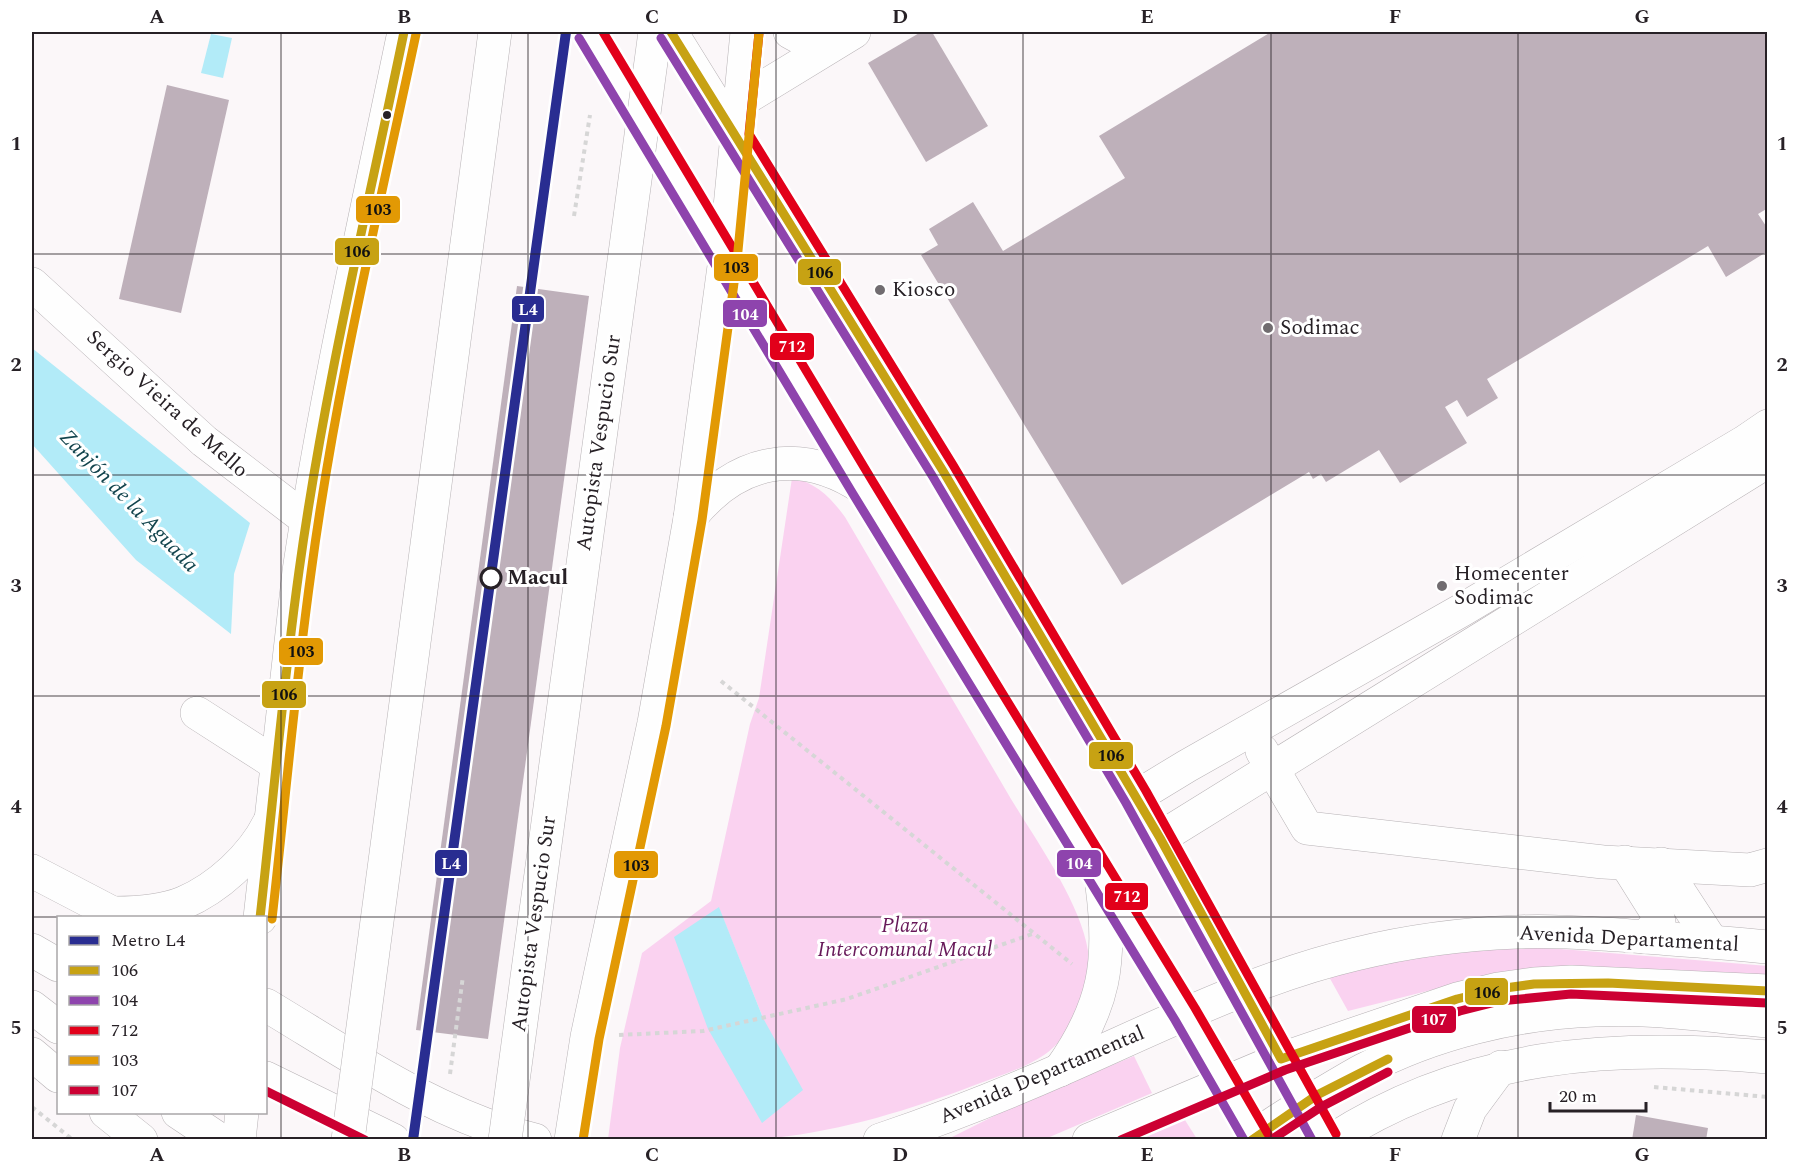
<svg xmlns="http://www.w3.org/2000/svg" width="1799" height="1171" viewBox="0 0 1799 1171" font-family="Spectral,serif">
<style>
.green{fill:#fad2f0;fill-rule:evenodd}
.water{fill:#b2ebf8}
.building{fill:#beb0ba}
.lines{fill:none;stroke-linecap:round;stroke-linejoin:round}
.minor-casing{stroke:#b7b2b5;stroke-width:34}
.major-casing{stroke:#b7b2b5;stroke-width:34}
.path{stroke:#d6d6d6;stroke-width:4;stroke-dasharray:4.5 4.5;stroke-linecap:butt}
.minor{stroke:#fefefe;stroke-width:33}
.major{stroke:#fefefe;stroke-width:33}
.highway-bridge-casing{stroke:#b7b2b5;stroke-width:34;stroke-linecap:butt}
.highway-bridge{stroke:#fefefe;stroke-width:33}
.bus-1-casing{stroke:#fff;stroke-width:14}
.bus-2-casing{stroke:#fff;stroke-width:14}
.bus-3-casing{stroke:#fff;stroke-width:14}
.bus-4-casing{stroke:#fff;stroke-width:14}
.bus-5-casing{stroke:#fff;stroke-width:14}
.bus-1{stroke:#c7a213;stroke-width:9}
.bus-2{stroke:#8e44ad;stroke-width:9}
.bus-3{stroke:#e2001a;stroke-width:9}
.bus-4{stroke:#e29904;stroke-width:9}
.bus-5{stroke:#c03;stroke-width:9}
.metro-1-casing{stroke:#fff;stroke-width:15}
.metro-1{stroke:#292d91;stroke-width:10}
.grid{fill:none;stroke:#272126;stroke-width:1.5;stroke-opacity:0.55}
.bus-dot{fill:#272126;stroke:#fff;stroke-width:2}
.poi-dot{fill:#716c70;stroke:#fff;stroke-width:2}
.stop-dot{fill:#fff;stroke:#272126;stroke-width:3}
.labels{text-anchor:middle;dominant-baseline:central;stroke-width:6;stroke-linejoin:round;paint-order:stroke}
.poi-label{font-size:21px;fill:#272126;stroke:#fff;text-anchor:start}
.street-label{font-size:21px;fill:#272126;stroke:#fff}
.stop-label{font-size:21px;font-weight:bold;fill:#272126;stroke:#fff;text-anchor:start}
.park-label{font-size:21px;font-style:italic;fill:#671859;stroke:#fff}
.water-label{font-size:22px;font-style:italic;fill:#13454e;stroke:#fff}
.line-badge{stroke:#fff;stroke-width:2}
.badge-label{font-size:16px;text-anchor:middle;font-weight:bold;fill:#fff}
.pale-badge-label{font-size:16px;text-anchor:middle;font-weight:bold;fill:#111}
.neatline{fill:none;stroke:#272126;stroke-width:2}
.grid-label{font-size:20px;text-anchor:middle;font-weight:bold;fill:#272126}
</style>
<rect width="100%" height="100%" fill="#fbf7f9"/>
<!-- green -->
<g class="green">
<path d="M792,478C816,482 832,499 845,517C900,611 956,705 1011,799C1036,840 1081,904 1088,951C1093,986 1075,1034 1044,1055C1023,1069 999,1076 975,1085C909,1110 845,1130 774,1138C719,1143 663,1139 608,1139L620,1048L642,953L711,901L750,724L759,698ZM719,908L763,1018L675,937Z"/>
<polygon points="1537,947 1768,966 1767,979 1471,980 1348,1011 1328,975 1452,951"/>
<polygon points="1134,1056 1152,1093 1045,1139 946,1140 1010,1108"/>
<polygon points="1183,1117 1197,1139 1129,1140"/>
</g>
<!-- water -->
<g class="water">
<polygon points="211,34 232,38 223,78 201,73"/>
<polygon points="32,348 250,523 234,574 231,634 136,560 32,444"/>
<polygon points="719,907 763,1018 803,1090 762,1123 708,1029 674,937"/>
</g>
<!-- building -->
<g class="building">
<polygon points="921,32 932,32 988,126 926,162 868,63"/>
<polygon points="1271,32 1768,32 1768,208 1758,214 1768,229 1768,251 1726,277 1708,246 1487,379 1498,398 1467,417 1457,400 1445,407 1467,443 1400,483 1379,450 1326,482 1321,474 1313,479 1309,472 1122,585 921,255 938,245 929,229 973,202 1003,251 1125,178 1099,136"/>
<polygon points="167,85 229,100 181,313 119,299"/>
<polygon points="517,286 589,296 488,1039 416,1030"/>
<polygon points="1636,1115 1708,1128 1706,1140 1632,1140"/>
</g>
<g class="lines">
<!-- minor casing -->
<g class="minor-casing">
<g id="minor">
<polyline points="790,32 823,50"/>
<polyline points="741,101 854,32"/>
<polyline points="32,284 204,441 307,520"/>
<polyline points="197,713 278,765"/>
<polyline points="1262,751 1307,828 1603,862 1750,870 1768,865"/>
<polyline points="1136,797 1187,766 1462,610 1746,441 1768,426"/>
<polyline points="1160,838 1768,461"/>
<polyline points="1625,862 1657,913 1659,922 1645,937"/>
<polyline points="1661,864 1712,942"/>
<polyline points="32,950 58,965"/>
<polyline points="32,1007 58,1027"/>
<polyline points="266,1078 393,1140"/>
<polyline points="178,1112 220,1140"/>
<polyline points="1089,1140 1281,1059 1457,999 1498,989 1534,984 1571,982 1768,991"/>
<path d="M1251,1140C1272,1123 1296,1109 1320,1095C1334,1087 1348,1078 1363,1070C1433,1033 1516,1013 1595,1010C1652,1007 1710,1016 1768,1021"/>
<polyline points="1458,1140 1470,1109 1501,1067"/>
</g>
</g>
<!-- major casing -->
<g class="major-casing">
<g id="major">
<polyline points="589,32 863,488 1185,1014 1258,1140"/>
<polyline points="671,32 943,471 1136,797 1326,1140"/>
<path d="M690,518C737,459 800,446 863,488"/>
<polyline points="32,871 122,918"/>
<path d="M115,913C137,913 161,912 183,903C218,888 252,857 269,823"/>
<path d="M260,918L299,571C326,390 367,211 404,32"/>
<path d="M266,1005C351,1056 437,1116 535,1140"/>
<polyline points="32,1054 58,1076"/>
<path d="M1060,1070C1105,1007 1112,961 1102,886"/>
<polyline points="106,1112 141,1140"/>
<polyline points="239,1140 242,1112"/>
<polyline points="571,1140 587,1037 654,723 690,518 725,259 747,32"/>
<path d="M880,1140C942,1119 1003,1095 1062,1069C1158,1027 1254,978 1356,954C1409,941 1463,934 1517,932C1551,930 1585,933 1619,935C1669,939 1718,942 1768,947"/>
<path d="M1332,1140C1467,1053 1612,1043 1768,1057"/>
</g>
</g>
<!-- path -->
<g class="path">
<polyline points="574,216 590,115"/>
<polyline points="721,681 1072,964"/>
<polyline points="619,1035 703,1031 847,999 1032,934"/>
<polyline points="450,1074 463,976"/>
<polyline points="1654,1087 1768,1097"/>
<polyline points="32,1107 73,1140"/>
</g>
<!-- minor -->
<use href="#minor" class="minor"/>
<!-- major -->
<use href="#major" class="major"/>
<!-- highway-bridge casing -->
<g class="highway-bridge-casing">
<g id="highway-bridge">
<polyline points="348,1140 495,32"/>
<polyline points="505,1140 655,32"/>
</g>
</g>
<!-- highway-bridge -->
<use href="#highway-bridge" class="highway-bridge"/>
<!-- bus-1 casing -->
<g class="bus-1-casing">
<g id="bus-1">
<polyline points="671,32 943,471 1160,838 1281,1059 1457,999 1498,989 1534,984 1608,983 1768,991"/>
<path d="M260,918C273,802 283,686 299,571C324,389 367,211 404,32"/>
<polyline points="1252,1140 1317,1095 1388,1059"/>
</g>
</g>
<!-- bus-2 casing -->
<g class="bus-2-casing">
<g id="bus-2">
<polyline points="579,38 853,494 1175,1020 1244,1140"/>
<polyline points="661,38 933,477 1126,803 1312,1140"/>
</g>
</g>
<!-- bus-3 casing -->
<g class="bus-3-casing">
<g id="bus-3">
<polyline points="603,32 873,482 1195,1008 1268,1134"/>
<polyline points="759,33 749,134 953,465 1146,791 1336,1134"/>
</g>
</g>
<!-- bus-4 casing -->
<g class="bus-4-casing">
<g id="bus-4">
<path d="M272,919C285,804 295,688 311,573C335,392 378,213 416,34"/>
<polyline points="583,1140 599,1039 666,726 702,520 737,261 759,33"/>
</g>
</g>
<!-- bus-5 casing -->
<g class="bus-5-casing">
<g id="bus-5">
<polyline points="266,1091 365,1140"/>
<polyline points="1121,1140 1285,1070 1460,1011 1500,1001 1571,994 1767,1003"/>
<polyline points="1271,1140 1321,1107 1388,1072"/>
</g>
</g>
<!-- bus-1 -->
<use href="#bus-1" class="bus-1"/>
<!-- bus-2 -->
<use href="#bus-2" class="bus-2"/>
<!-- bus-3 -->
<use href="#bus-3" class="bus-3"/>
<!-- bus-4 -->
<use href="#bus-4" class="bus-4"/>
<!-- bus-5 -->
<use href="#bus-5" class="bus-5"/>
<!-- metro-1 casing -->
<g class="metro-1-casing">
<polyline id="metro-1" points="413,1140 566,32"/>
</g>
<!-- metro-1 -->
<use href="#metro-1" class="metro-1"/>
</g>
<!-- grid -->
<path class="grid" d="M281,32V1140M528,32V1140M776,32V1140M1023,32V1140M1271,32V1140M1518,32V1140M32,254H1768M32,475H1768M32,696H1768M32,917H1768"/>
<!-- markers -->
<circle class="bus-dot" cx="387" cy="115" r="5"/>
<g class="poi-dot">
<circle cx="880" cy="290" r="6"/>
<circle cx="1268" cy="328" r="6"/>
<circle cx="1442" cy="586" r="6"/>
</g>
<circle class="stop-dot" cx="491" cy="578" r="10"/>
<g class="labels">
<!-- poi labels -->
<g class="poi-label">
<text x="892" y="290">Kiosco</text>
<text x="1280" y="328">Sodimac</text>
<text x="1454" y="574">Homecenter<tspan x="1454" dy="24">Sodimac</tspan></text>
</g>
<!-- street labels -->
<g class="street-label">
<text transform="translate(167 404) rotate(42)">Sergio Vieira de Mello</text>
<text transform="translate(599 443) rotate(-82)">Autopista Vespucio Sur</text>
<text transform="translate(534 924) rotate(-82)">Autopista Vespucio Sur</text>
<text transform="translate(1629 939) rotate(3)">Avenida Departamental</text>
<text transform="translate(1042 1075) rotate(-23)">Avenida Departamental</text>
</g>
<!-- stop labels -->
<g class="stop-label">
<text x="507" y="578">Macul</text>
</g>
<!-- park labels -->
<g class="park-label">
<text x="905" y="926">Plaza<tspan x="905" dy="24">Intercomunal Macul</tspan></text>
</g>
<!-- water labels -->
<g class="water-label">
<text transform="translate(129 501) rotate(46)">Zanjón de la Aguada</text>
</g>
</g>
<g class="line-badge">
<rect x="355" y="195" width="46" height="29" rx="6" fill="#e29904"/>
<rect x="334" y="237" width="46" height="29" rx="6" fill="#c7a213"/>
<rect x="713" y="253" width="46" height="29" rx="6" fill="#e29904"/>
<rect x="797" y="258" width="45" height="28" rx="6" fill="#c7a213"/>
<rect x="511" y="295" width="34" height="28" rx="6" fill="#292d91"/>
<rect x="722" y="299" width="46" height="29" rx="6" fill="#8e44ad"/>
<rect x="769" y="332" width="46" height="29" rx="6" fill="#e2001a"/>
<rect x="278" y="637" width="46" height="29" rx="6" fill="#e29904"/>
<rect x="261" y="680" width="46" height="29" rx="6" fill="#c7a213"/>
<rect x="1088" y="741" width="46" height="29" rx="6" fill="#c7a213"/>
<rect x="434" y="849" width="34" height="28" rx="6" fill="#292d91"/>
<rect x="1056" y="849" width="46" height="29" rx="6" fill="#8e44ad"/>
<rect x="613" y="850" width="46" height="29" rx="6" fill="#e29904"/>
<rect x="1104" y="882" width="45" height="29" rx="6" fill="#e2001a"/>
<rect x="1464" y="977" width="45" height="29" rx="6" fill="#c7a213"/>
<rect x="1411" y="1005" width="46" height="29" rx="6" fill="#c03"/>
</g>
<g class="badge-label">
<text x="528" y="315">L4</text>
<text x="745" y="320">104</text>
<text x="792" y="352">712</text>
<text x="451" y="869">L4</text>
<text x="1079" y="869">104</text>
<text x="1127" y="902">712</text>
<text x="1434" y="1025">107</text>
</g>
<g class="pale-badge-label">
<text x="378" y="215">103</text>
<text x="357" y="257">106</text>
<text x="736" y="273">103</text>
<text x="820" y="278">106</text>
<text x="301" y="657">103</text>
<text x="284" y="700">106</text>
<text x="1111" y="761">106</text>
<text x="636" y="871">103</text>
<text x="1487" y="998">106</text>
</g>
<!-- border -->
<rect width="1799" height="1171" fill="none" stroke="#ffffff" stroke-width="66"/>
<!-- legend -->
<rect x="57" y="916" width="210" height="198" fill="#ffffff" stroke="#a9a6a8" stroke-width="1.5"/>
<rect x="69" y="936" width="30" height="9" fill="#292d91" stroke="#a9a6a8" stroke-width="1.5"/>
<text x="111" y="946" font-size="18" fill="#272126">Metro L4</text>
<rect x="69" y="966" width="30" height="9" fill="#c7a213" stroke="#a9a6a8" stroke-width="1.5"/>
<text x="111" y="976" font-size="18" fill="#272126">106</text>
<rect x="69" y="996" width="30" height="9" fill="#8e44ad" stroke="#a9a6a8" stroke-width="1.5"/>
<text x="111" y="1006" font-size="18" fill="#272126">104</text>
<rect x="69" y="1026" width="30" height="9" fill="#e2001a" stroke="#a9a6a8" stroke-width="1.5"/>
<text x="111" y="1036" font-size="18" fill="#272126">712</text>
<rect x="69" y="1056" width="30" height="9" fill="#e29904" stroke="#a9a6a8" stroke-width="1.5"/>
<text x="111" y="1066" font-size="18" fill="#272126">103</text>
<rect x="69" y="1086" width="30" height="9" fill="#cc0033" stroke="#a9a6a8" stroke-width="1.5"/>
<text x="111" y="1096" font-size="18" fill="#272126">107</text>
<!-- scale -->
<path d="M1550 1102v9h96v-9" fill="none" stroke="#272126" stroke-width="3"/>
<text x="1559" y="1102" font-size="18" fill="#272126" stroke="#ffffff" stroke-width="4.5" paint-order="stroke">20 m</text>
<rect x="33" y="33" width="1733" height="1105" class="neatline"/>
<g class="grid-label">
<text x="157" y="23">A</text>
<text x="404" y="23">B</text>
<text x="652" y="23">C</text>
<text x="900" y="23">D</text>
<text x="1147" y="23">E</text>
<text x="1395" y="23">F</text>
<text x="1642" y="23">G</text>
<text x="16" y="150">1</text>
<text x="1782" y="150">1</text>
<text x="16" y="371">2</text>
<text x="1782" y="371">2</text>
<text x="16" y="592">3</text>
<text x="1782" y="592">3</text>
<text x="16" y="813">4</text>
<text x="1782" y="813">4</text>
<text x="16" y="1034">5</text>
<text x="1782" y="1034">5</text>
<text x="157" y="1161">A</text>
<text x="404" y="1161">B</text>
<text x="652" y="1161">C</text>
<text x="900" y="1161">D</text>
<text x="1147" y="1161">E</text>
<text x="1395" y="1161">F</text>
<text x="1642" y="1161">G</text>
</g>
</svg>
